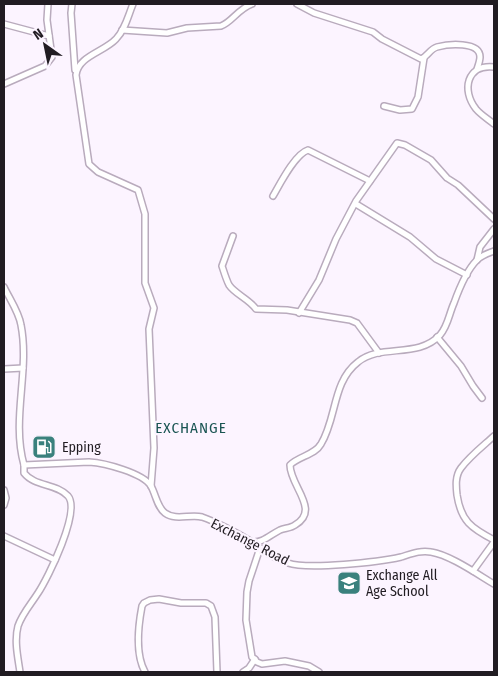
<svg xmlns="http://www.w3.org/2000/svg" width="498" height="676" viewBox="0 0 498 676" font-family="'Fira Sans Condensed',sans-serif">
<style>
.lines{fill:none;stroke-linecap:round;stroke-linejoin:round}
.minor-casing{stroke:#b9abbd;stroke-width:8}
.minor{stroke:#fff;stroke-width:5}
.labels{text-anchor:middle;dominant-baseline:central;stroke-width:4.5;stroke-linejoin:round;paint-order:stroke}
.poi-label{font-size:14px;fill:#211c22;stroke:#fcf4ff;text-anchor:start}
.street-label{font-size:14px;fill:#211c22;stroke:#fcf4ff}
.neighbourhood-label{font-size:15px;letter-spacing:1px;fill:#195452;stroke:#fcf4ff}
</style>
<rect width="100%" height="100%" fill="#fcf4ff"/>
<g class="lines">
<!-- minor casing -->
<g class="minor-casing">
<g id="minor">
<polyline points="72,4 71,13 75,70"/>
<path d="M133,4C128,16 125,30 116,39C104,52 78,56 76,75L89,164L98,172L138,190L145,214V283L154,308L149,329L154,448L151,486"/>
<path d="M297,4L314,13L373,32L382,39L421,59C428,56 430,49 437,47C448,44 480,41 480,57C480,61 478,66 477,69"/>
<polyline points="4,24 49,36"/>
<path d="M122,30L167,33L187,28L221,26C232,22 238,9 252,4"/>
<path d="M494,67C467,64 461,90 476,109C481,115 488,119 494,124"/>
<polyline points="4,84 45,66 52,57 47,20 48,4"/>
<polyline points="384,106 400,110 412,109 418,97 424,58"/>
<path d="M273,196C280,184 295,154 308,150L370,181"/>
<polyline points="356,204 410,237 436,259 467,275"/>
<path d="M233,236L222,266C224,272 226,279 229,285C235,294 249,299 256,309L287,310L350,320L357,323L379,353"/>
<polyline points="477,260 480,247 494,229"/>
<path d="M4,287C9,298 19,312 21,325C30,371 11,419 24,465L89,462C105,463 143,473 151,486C156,495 157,507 165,513C176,521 190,514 202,517C214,521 242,535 253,543C264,551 275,559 288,563C308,570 379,562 401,557C411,554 420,550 431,552C450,555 477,574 494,584"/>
<polyline points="299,313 319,280 336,239 356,201 397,143 405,145 431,160 447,178 458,185 494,219"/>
<polyline points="437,337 461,366 473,386 482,398"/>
<polyline points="4,369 23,368"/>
<path d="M494,436C483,446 470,456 461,468C455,476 456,486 457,495C461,521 471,528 494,540"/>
<polyline points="4,490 6,498 4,505"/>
<polyline points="4,536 55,560"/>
<path d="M252,542C263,543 270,535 280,530C285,528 291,528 295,525C321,510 290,486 290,465C299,456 315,455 321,444C337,418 332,382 358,362C381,343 418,359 440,335C448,326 449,314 454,303C459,289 467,270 477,260C482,255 489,253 494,251"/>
<polyline points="260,548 249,581 247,592 246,620 252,657 257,662 262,664 285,661 309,666 319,672"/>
<polyline points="473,571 494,542"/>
<path d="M20,672C18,658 14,641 18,626C22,614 31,604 38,593C48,578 81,511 68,496C56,483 35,487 24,473V465"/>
<path d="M145,672C135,654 138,627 142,606L144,603L150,600L159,599L181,603H206L211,606L215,617L217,672"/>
<polyline points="243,672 249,668 255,659"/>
</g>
</g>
<!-- minor -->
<use href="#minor" class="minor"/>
</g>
<!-- icons -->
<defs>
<g id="fuel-square" transform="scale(1.25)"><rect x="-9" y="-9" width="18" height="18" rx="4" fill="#3a817d" stroke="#fcf4ff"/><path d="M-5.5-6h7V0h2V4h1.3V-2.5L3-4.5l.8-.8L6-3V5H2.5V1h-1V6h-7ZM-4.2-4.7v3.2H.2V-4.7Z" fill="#fff"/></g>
<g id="school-square" transform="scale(1.25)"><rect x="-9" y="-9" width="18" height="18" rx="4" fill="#3a817d" stroke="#fcf4ff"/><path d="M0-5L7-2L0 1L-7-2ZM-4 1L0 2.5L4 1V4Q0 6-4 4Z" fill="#fff"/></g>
</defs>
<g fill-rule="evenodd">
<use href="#fuel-square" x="44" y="447"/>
<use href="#school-square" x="349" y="583"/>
</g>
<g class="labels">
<!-- poi labels -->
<g class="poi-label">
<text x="62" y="447">Epping</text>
<text x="366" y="575">Exchange All<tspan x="366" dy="16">Age School</tspan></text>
</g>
<!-- street labels -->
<g class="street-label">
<text transform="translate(250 542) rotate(27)">Exchange Road</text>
</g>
<!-- neighbourhood labels -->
<g class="neighbourhood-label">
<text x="191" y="428">EXCHANGE</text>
</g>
</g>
<!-- border -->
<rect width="498" height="676" fill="none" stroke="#211c22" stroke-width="10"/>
<!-- north arrow -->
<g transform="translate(45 45) rotate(327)" stroke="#fcf4ff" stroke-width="4" paint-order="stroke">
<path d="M0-4L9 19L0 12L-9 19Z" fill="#211c22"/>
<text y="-8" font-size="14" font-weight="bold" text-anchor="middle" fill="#211c22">N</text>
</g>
</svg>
